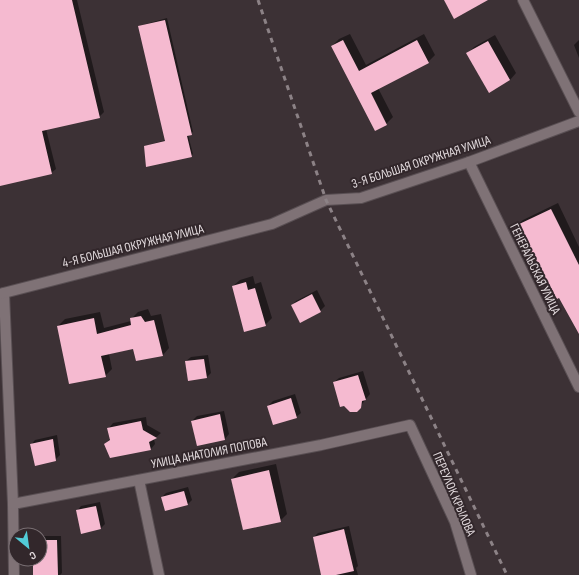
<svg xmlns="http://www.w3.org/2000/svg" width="579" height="575" viewBox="0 0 579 575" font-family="'Sofia Sans Condensed',sans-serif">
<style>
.shadow{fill:#0007}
.building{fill:#f5bad0}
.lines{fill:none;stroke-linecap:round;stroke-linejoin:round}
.minor-casing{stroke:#594f53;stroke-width:12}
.minor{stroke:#7f7276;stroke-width:10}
.rail{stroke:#8c8286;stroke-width:3;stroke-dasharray:5 5;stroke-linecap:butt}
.labels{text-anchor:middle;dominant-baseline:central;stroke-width:4;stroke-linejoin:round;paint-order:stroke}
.street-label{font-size:13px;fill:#e3dbde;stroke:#32272b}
</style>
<rect width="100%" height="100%" fill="#3c3135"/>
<!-- shadow -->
<g class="shadow">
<polygon points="0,0 77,0 104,112 99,117 46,129 56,169 51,173 0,185"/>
<polygon points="167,18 193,132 188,135 193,154 191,156 145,146 166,140 139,26"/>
<polygon points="350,34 366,65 424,34 435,55 428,62 378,88 393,117 386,124 332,46 339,39"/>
<polygon points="495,35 516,73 510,80 467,54 474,47"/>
<polygon points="579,40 579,58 574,45"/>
<polygon points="558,203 579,247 579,330 516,226 523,220"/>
<polygon points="253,276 255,284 261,282 272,318 265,325 233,286 240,280"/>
<polygon points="317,290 325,306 320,311 292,305 296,301"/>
<polygon points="148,309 151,316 161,314 169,348 163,355 134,348 109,354 112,369 105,376 58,326 65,319 100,312 104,328 131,321 131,319 138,312"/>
<polygon points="208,355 211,373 207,377 186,361 191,357"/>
<polygon points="363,371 370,394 358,409 334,382 339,378"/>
<polygon points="295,394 301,413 296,417 268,406 273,401"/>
<polygon points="224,411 229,434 225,439 192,421 197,416"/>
<polygon points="146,417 147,425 161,433 154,439 155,444 151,449 105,444 110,439 109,428 113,423"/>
<polygon points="57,435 60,455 55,460 31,445 35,440"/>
<polygon points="276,464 287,514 280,521 232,479 239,472"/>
<polygon points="188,487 192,500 188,504 162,497 166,493"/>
<polygon points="100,502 105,524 101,528 82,533 77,511 81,506"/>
<polygon points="349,526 358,566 356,568 358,575 322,575 314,537 318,533"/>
<polygon points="40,536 61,536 62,573 60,575 34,575 34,559 40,559"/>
</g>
<!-- building -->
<g class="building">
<polygon points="0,0 72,0 100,118 42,131 52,174 0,186"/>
<polygon points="444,0 488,0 454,19"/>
<polygon points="165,20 192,135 187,136 192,157 146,167 144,146 165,141 138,26"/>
<polygon points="343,40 359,71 417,40 429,63 371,93 387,125 375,131 331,46"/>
<polygon points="488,41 510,80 489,93 466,53"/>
<polygon points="551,209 579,265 579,334 559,298 557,299 534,256 530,258 515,226"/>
<polygon points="246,282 248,290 255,288 266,326 244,332 232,286"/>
<polygon points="312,294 321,312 300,323 291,305"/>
<polygon points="141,316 145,322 154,320 163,356 136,361 133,349 101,356 106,377 69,384 57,326 94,318 97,334 131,325 130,318"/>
<polygon points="204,359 207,378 188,381 185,361"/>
<polygon points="358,375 366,400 362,401 361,408 357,412 350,412 344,406 340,407 333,382"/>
<polygon points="291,398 297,418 273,425 267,406"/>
<polygon points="220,414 225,440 197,446 191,421"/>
<polygon points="141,421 143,430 157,438 149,442 151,450 110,458 104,444 110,440 107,428"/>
<polygon points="53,439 56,461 35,466 30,444"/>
<polygon points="269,470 281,522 243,530 231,479"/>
<polygon points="184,491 188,505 165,511 161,497"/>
<polygon points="96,506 101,529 81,534 76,510"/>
<polygon points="344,529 354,571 336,575 321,575 313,537"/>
<polygon points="40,540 57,540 58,575 33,575 33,559 40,559"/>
</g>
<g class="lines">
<!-- minor casing -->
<g class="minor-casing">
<g id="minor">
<polyline points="523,0 579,112"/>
<polyline points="469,162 579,387"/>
<polyline points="4,293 13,504 14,575"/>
<polyline points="0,294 272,224 326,200 361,198 469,162 579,121"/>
<polyline points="139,480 159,575"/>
<polyline points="13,504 321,445 410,425 455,522 471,575"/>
</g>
</g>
<!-- minor -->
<use href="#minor" class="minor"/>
<!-- rail -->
<polyline class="rail" points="258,0 326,200 507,575"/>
</g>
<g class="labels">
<!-- street labels -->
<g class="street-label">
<text transform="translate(421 162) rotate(-18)">3-Я БОЛЬШАЯ ОКРУЖНАЯ УЛИЦА</text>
<text transform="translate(133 246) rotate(-14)">4-Я БОЛЬШАЯ ОКРУЖНАЯ УЛИЦА</text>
<text transform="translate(535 269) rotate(64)">ГЕНЕРАЛЬСКАЯ УЛИЦА</text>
<text transform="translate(209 453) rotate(-11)">УЛИЦА АНАТОЛИЯ ПОПОВА</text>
<text transform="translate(454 494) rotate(67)">ПЕРЕУЛОК КРЫЛОВА</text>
</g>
</g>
<!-- north arrow -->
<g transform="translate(28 547) rotate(151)"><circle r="19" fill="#32272b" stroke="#796f73"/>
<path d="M0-3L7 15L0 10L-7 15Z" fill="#52cbd7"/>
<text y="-6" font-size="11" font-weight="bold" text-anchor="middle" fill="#e3dbde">С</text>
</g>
</svg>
